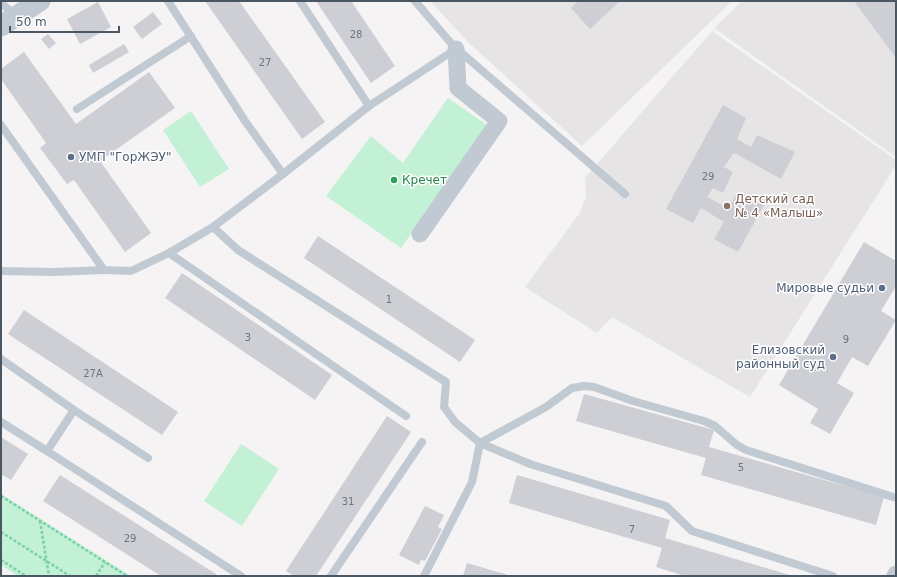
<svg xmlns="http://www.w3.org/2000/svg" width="897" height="577" viewBox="0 0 897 577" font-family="'DejaVu Sans',sans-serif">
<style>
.education{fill:#e6e4e5}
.green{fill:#c3f1d5}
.building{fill:#cdcfd5}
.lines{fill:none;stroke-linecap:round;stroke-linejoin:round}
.path{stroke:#7ad0a6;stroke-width:2.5;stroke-dasharray:3 2;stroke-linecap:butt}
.service{stroke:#c1cad2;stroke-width:8}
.minor{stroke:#c1cad2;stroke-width:17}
.tertiary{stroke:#c1cad2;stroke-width:21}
.service-dot{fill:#5c6f8a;stroke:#fff;stroke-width:1.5}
.leisure-dot{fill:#2e9e5b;stroke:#fff;stroke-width:1.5}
.education-dot{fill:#8d6e63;stroke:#fff;stroke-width:1.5}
.labels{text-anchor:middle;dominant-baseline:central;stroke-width:3;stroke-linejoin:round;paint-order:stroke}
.number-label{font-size:10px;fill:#6b747e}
.service-label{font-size:12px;fill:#4e5e75;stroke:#fff;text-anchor:end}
.leisure-label{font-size:12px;fill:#27864d;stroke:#fff;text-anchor:start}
.education-label{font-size:12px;fill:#785e54;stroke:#fff;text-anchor:start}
</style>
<rect width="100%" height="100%" fill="#f5f3f3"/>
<!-- education -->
<g class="education">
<polygon points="430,1 732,1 582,146 469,43"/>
<polygon points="742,1 896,1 896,157 714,28"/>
<polygon points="712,31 896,160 896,165 750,397 612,317 597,333 525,287 579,214 586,197 585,178"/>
</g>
<!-- green -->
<g class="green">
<polygon points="448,98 487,125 401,248 326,196 371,136 403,163"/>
<polygon points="191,111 229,169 200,187 163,130"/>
<polygon points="241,444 279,469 242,526 204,501"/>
<polygon points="1,494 131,576 18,576 1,565"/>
</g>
<!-- building -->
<g class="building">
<polygon points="205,1 239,1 325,122 302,139"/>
<polygon points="316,1 351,1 395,66 371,83"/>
<polygon points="578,1 620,1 590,29 571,8"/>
<polygon points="854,1 896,1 896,58"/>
<polygon points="98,2 111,27 80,44 67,19"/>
<polygon points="153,12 162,24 142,39 133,27"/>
<polygon points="48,34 56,43 49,49 41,39"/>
<polygon points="124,44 129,52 93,73 89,65"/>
<polygon points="24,52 76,124 149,72 175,108 100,161 151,233 125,252 74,180 67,184 40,148 46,143 1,79 1,69"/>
<polygon points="723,105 746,118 737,139 751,147 757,135 795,152 781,179 734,153 724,167 733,172 723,193 713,188 707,197 728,208 738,192 764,205 738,252 714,239 724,222 701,208 693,223 666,209"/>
<polygon points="318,236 475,340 460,362 304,258"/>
<polygon points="864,242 896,261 896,286 881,311 896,320 868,366 852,357 837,383 854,393 830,434 810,423 818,409 779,385"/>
<polygon points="182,273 332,375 315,400 165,298"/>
<polygon points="24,310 178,412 162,435 8,334"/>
<polygon points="584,394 714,430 709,447 884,497 876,525 701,475 706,458 576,421"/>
<polygon points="387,416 411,432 316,576 294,576 286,571"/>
<polygon points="1,437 28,454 11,480 1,474"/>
<polygon points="60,475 216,574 215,576 161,576 43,501"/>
<polygon points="517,475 670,520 665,538 793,576 685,576 656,567 662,548 509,503"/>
<polygon points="425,506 444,515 438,527 442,529 425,561 421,560 419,565 399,555"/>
<polygon points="467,563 512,576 463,576"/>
</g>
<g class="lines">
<!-- path -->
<g class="path">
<polyline points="1,496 127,576"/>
<polyline points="40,521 49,576"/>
<polyline points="1,532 70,576"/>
<polyline points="1,560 26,576"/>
<polyline points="96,576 105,562"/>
</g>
<!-- service -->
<g class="service">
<polyline points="168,1 245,121 283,174 369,106 456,49 415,1"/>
<polyline points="300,1 369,106"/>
<polyline points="1,3 16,16"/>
<polyline points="457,49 625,194"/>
<polyline points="77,109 191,36"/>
<polyline points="1,125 104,270 131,271 169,253 213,227 283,174"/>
<polyline points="213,227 238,250 446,382 444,407 455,422 480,443 530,464 666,506 692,531 833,576"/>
<polyline points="169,253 406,416"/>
<polyline points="1,271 54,272 104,270"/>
<polyline points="1,359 74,410 47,451 1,422"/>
<polyline points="74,410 148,458"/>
<polyline points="47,451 241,576"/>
<polyline points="331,576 422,442"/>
<polyline points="424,576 472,482 480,443 546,407 572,388 584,386 594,387 633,401 704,421 715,426 737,445 746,450 896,498"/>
</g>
<!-- minor -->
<g class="minor">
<polyline points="420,234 499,121 458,88 456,49"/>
<polyline points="895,576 896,574"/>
</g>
<!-- tertiary -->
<polyline class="tertiary" points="1,26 40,1"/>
</g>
<!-- markers -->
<g class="service-dot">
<circle cx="71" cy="157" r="4"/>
<circle cx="882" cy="288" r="4"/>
<circle cx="833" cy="357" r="4"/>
</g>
<circle class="leisure-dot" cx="394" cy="180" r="4"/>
<circle class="education-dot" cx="727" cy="206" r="4"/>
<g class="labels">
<!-- number labels -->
<g class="number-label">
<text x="356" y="34">28</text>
<text x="265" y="62">27</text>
<text x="708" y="176">29</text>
<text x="389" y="299">1</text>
<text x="248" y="337">3</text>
<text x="846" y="339">9</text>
<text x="93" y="373">27А</text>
<text x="741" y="467">5</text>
<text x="348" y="501">31</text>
<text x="632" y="529">7</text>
<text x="130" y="538">29</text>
</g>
<!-- service labels -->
<g class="service-label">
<text x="79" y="157" text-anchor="start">УМП "ГорЖЭУ"</text>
<text x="874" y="288">Мировые судьи</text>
<text x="825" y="350">Елизовский<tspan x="825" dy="14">районный суд</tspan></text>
</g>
<!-- leisure labels -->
<g class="leisure-label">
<text x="402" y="180">Кречет</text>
</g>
<!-- education labels -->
<g class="education-label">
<text x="735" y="199">Детский сад<tspan x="735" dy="14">№ 4 «Малыш»</tspan></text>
</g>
</g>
<!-- border -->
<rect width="897" height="577" fill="none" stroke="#4a5661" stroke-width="4"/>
<!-- scale -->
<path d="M10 26v6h109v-6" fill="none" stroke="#4a5661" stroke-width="2"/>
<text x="16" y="26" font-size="12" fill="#4a5661" stroke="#ffffff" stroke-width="3" paint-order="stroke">50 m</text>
</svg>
